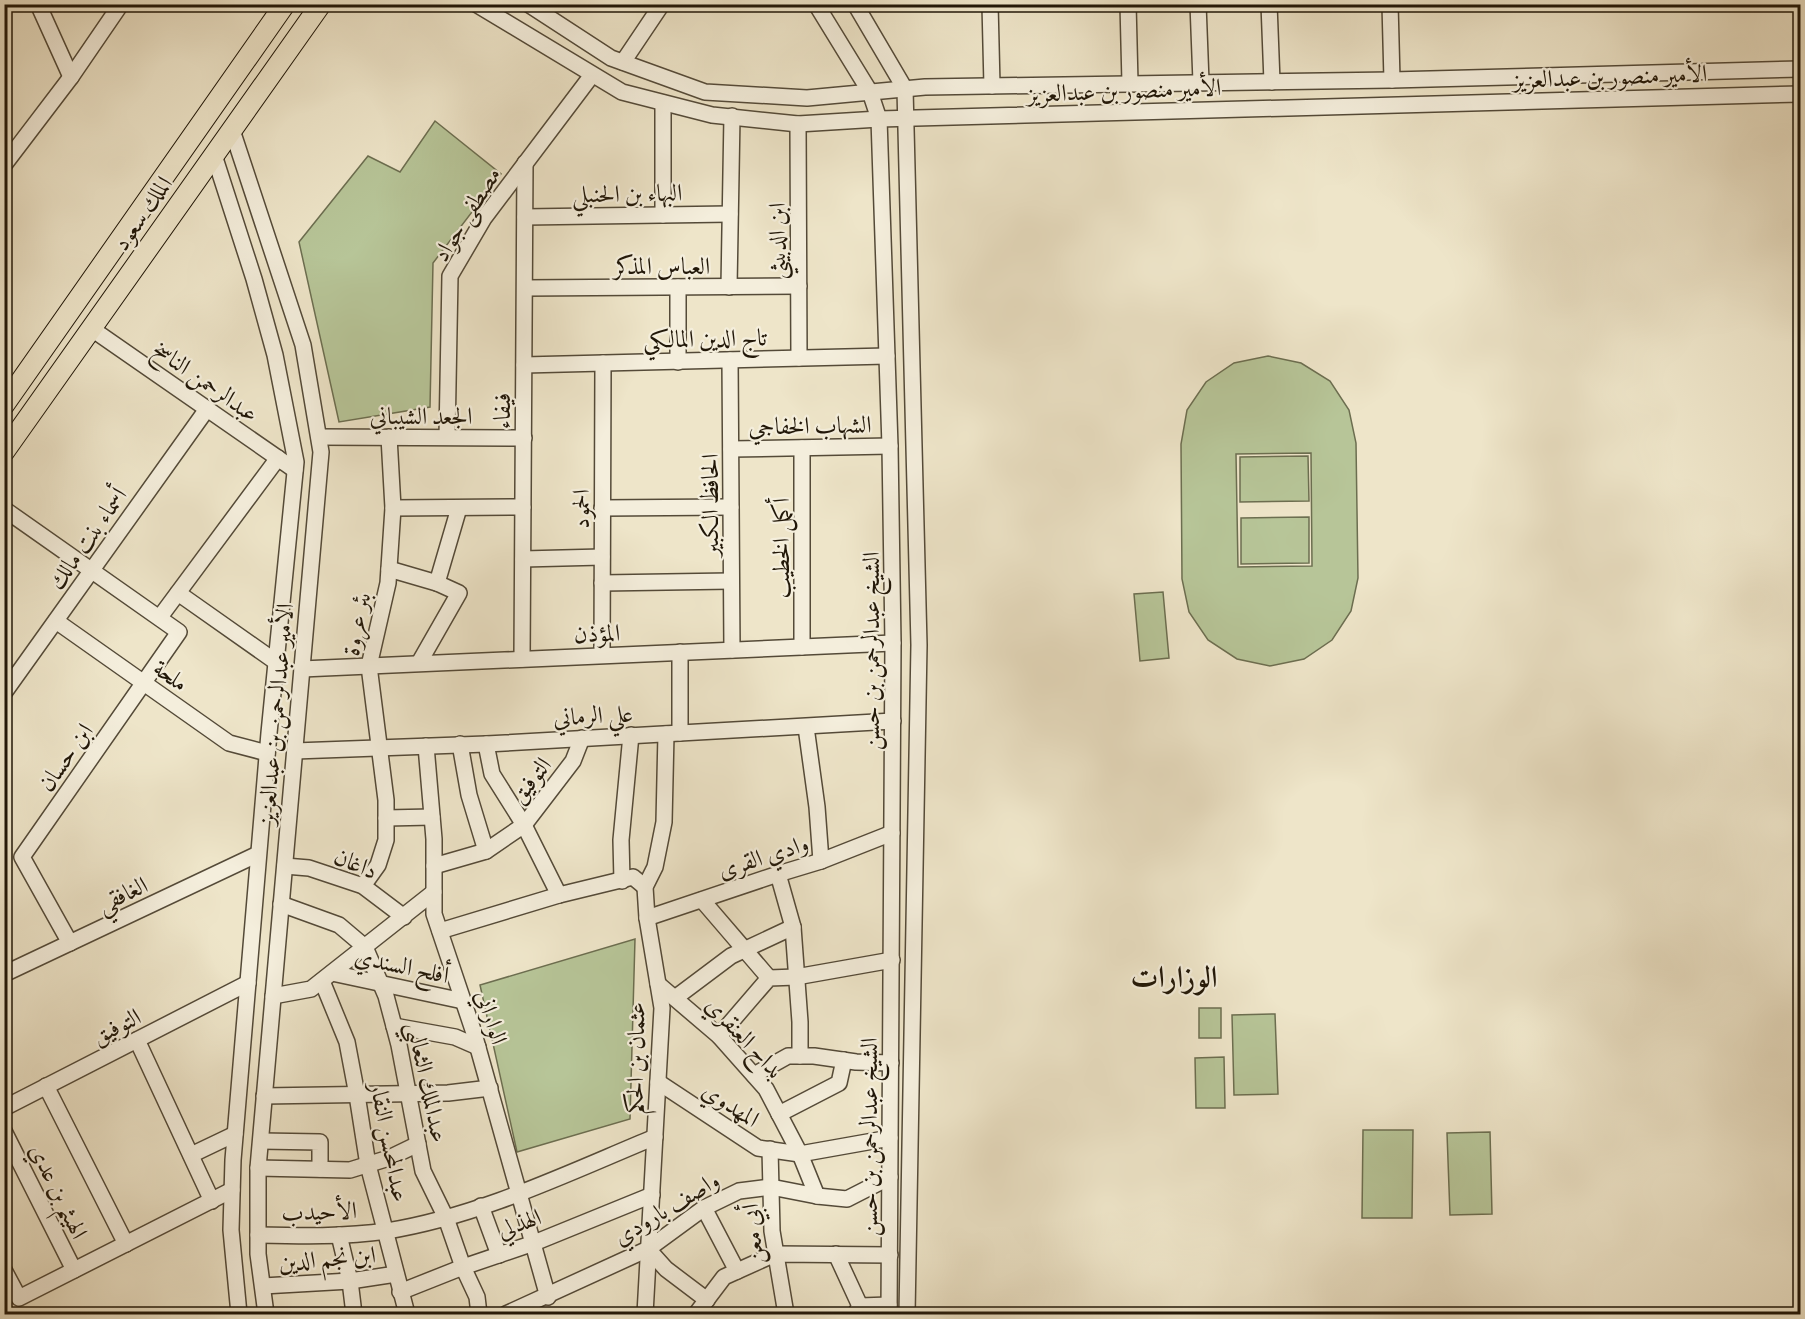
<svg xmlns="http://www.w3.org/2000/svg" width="1805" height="1319" viewBox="0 0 1805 1319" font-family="'EB Garamond',Amiri,serif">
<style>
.green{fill:#b7c598;stroke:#6c6e50;stroke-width:1.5;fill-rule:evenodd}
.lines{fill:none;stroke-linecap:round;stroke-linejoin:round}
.minor-casing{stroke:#544a38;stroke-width:18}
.major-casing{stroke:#211708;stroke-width:22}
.minor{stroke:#f4eedc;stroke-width:15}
.major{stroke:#eee5c9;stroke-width:20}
.labels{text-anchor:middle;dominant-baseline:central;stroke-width:4.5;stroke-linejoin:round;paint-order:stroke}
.street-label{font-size:24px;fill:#211708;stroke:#f4eedc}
.district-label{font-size:30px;font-weight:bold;fill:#211708;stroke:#f4eedc}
</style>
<rect width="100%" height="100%" fill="#eee5c9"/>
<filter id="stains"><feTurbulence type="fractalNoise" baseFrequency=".00333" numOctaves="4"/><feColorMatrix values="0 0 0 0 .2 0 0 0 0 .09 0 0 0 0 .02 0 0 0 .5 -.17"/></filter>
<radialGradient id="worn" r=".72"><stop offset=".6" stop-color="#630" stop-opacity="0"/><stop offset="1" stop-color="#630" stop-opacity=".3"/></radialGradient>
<!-- green -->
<g class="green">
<polygon points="435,121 501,174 433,263 430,407 339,422 299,242 368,156 400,172"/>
<path d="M1268,356L1301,363L1330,381L1349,410L1356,443L1358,578L1351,611L1332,640L1304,659L1270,666L1237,659L1208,640L1189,612L1182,579L1181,444L1187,410L1206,382L1234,363ZM1311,453L1312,566L1238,567L1236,454Z"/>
<polygon points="1308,456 1309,501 1240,502 1240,457"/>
<polygon points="1309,517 1309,563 1241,564 1241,518"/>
<polygon points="1163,592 1169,658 1140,661 1134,594"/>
<polygon points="635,939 630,1119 517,1152 480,985"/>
<rect x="1199" y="1008" width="22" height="30"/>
<polygon points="1275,1014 1278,1094 1234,1095 1232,1015"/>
<polygon points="1224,1057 1225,1108 1196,1108 1195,1058"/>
<polygon points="1363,1130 1413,1130 1412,1218 1362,1218"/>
<polygon points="1490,1132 1492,1214 1450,1215 1447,1133"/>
</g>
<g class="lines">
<!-- minor casing -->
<g class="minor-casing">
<g id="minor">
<polyline points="38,4 71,77"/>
<polyline points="476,4 622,92 712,115 798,124 879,119 1800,94"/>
<polyline points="528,4 611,58 705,92 807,98 925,87 1392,80 1800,69"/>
<polyline points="816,4 870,92 879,119 890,446 893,643 889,1314"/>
<polyline points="855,4 905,89 919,645 907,1314"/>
<polyline points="990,4 992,86"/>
<polyline points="1128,4 1130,83"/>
<polyline points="1198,4 1201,82"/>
<polyline points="1269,4 1272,82"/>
<polyline points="1390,4 1392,80"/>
<polyline points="623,62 662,4"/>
<polyline points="663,103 663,215"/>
<polyline points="798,124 799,358"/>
<polyline points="232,130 303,345 321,452 258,1168 258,1254 266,1314"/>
<polyline points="214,155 254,279 275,355 296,462 269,733 233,1160 231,1230 239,1314"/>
<polyline points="4,165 71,77 121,4"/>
<polyline points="525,217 730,214"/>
<polyline points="729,287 732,116"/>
<polyline points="525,288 799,286"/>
<polyline points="92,329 295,470"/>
<polyline points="730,360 732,650"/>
<polyline points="678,362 678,287"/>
<polyline points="524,365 887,356"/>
<polyline points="319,437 524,438"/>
<polyline points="447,437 450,276 484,218 592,75"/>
<polyline points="802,448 802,647"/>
<polyline points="731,449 890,446"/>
<polyline points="393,508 523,507"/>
<polyline points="602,508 731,507"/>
<polyline points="4,509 179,632 22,857 70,943"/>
<polyline points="523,559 602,557"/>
<polyline points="389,569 437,583"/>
<polyline points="602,583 731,581"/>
<polyline points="178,593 276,662"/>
<polyline points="160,617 278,458"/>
<polyline points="56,621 229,743 267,753"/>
<polyline points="680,652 680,733"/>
<polyline points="602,655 603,363"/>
<polyline points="522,659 525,163"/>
<polyline points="419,663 459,593 437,583 459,508"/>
<polyline points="302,669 893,643"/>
<polyline points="4,693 207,409"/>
<polyline points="806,727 817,807 821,861"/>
<polyline points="460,744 469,795 486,851"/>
<polyline points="486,744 492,774 524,825 559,895"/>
<polyline points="426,746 434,839 434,914 473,1030 548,1297"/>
<polyline points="295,751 486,744 893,721"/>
<polyline points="386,818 432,817"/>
<polyline points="285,866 309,868 363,886 404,917"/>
<polyline points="434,866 486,851 524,825 573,761 582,738"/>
<polyline points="778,874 793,927 800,1022 800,1056"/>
<polyline points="622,881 621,840 631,735"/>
<polyline points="363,886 378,865 386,840 386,800 369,666 388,583 393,508 389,437"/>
<polyline points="702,900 769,978"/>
<polyline points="281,904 339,925 365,947 386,996 399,1045 423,1171 446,1218 463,1267 477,1297 479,1314"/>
<polyline points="647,918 778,874 821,861 892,833"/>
<polyline points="440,931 559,895 633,877 645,887"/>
<polyline points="332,973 463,1001"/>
<polyline points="4,974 258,854"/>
<polyline points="322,981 347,1042 357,1095 368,1165 407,1314"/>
<polyline points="658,984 719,1036 766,1089 800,1154 817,1196"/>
<polyline points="273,996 311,989 434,892"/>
<polyline points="675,998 731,956 793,927"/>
<polyline points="394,1026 455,1037 478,1047"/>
<polyline points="719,1036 769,978 796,977 892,960"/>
<polyline points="137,1040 212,1201"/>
<polyline points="754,1075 788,1056 814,1056 856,1062 891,1063"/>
<polyline points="658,1082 758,1148 800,1154 890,1138"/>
<polyline points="46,1086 126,1244"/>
<polyline points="264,1096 448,1093 490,1088"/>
<polyline points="4,1108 248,983"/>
<polyline points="779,1114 839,1083 844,1060"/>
<polyline points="4,1131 74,1270"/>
<polyline points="261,1141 320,1142 320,1169"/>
<polyline points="770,1149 772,1231 786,1314"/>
<polyline points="191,1155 235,1134"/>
<polyline points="258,1168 350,1170 389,1158 418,1144"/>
<polyline points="481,1206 499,1255"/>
<polyline points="704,1208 737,1271"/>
<path d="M258,1235C301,1236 344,1237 387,1231C480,1216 568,1173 655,1137"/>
<polyline points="339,1235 350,1281 354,1314"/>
<polyline points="648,1249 666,1269 707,1300"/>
<polyline points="836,1254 860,1306 855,1314"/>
<polyline points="4,1270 19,1298 232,1190"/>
<polyline points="263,1286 350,1281 396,1274"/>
<polyline points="400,1292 463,1267 534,1243 652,1195"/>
<polyline points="860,1306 889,1305"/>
<polyline points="506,1314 648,1249 704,1208 739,1191 771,1187 817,1196 847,1199 890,1177"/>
<polyline points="645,1314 662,1008 647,918 645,887 655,867 664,822 666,734"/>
<polyline points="696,1314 724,1277 775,1254 890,1255"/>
</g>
</g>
<!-- major casing -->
<g class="major-casing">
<g id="major">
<polyline points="4,405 285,4"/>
<polyline points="4,452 321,4"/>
</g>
</g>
<!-- minor -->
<use href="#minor" class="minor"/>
<!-- major -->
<use href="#major" class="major"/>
</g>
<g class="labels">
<!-- street labels -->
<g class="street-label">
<text transform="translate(1610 76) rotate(-2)">الأمير منصور بن عبدالعزيز</text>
<text transform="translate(1124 90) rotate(-2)">الأمير منصور بن عبدالعزيز</text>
<text transform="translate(627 193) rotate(-1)">البهاء بن الحنبلي</text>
<text transform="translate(142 213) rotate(-55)">الملك سعود</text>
<text transform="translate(466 214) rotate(-58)">مصطفى جواد</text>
<text transform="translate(776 241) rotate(-90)">ابن الدبيثي</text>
<text x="662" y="265">العباس المذكر</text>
<text transform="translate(705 338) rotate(-1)">تاج الدين المالكي</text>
<text transform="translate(206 381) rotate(35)">عبدالرحمن الناسخ</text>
<text transform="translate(501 411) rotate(-90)">فيفاء</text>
<text x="421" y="415">الجعد الشيباني</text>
<text transform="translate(810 425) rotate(-1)">الشهاب الخفاجي</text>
<text transform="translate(709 505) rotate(-90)">الحافظ الكبير</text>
<text transform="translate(580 509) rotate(-90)">الحمود</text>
<text transform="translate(87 538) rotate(-55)">أسماء بنت مالك</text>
<text transform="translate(780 548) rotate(-90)">أكمل الخطيب</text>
<text transform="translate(356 624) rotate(-79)">بئر عروة</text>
<text transform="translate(597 633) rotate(-2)">المؤذن</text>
<text transform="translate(870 651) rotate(-90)">الشيخ عبدالرحمن بن حسن</text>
<text transform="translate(171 675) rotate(35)">ملحة</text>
<text transform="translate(275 714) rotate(-85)">الأمير عبدالرحمن بن عبدالعزيز</text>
<text transform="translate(593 715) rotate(-3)">علي الرماني</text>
<text transform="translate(65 757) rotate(-55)">ابن حسان</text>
<text transform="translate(530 780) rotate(-52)">التوفيق</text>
<text transform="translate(763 856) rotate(-18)">وادي القرى</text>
<text transform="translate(356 863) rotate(23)">داغان</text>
<text transform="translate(122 894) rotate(-25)">الغافقي</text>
<text transform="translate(402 965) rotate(12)">أفلح السندي</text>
<text transform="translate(492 1017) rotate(72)">الواراني</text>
<text transform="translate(116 1026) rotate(-27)">التوفيق</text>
<text transform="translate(745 1037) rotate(47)">بداح العنقري</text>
<text transform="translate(635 1058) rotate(-89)">عثمان بن الحكم</text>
<text transform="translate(428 1082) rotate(78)">عبدالملك الثعالبي</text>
<text transform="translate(731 1104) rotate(33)">المهدوي</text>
<text transform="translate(868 1137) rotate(-90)">الشيخ عبدالرحمن بن حسن</text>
<text transform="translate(390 1142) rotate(79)">عبدالمحسن النقار</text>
<text transform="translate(59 1191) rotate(64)">الهيثم بن عدي</text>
<text transform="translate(666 1208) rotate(-31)">واصف بارودي</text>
<text transform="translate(319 1211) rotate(-2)">الأحيدب</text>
<text transform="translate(519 1223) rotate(-20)">الهذلي</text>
<text transform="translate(752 1234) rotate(-95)">أبي معن</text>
<text transform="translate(327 1258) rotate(-5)">ابن نجم الدين</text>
</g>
<!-- district labels -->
<g class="district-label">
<text x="1174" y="976">الوزارات</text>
</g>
</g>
<!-- margin -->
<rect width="1805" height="1319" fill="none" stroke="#eee5c9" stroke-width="24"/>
<rect x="6" y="6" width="1793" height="1307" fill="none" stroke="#211708" stroke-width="3"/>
<rect x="12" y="12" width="1781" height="1295" fill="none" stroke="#211708" stroke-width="1.5"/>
<rect width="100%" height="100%" filter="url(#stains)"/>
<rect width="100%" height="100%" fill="url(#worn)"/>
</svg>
